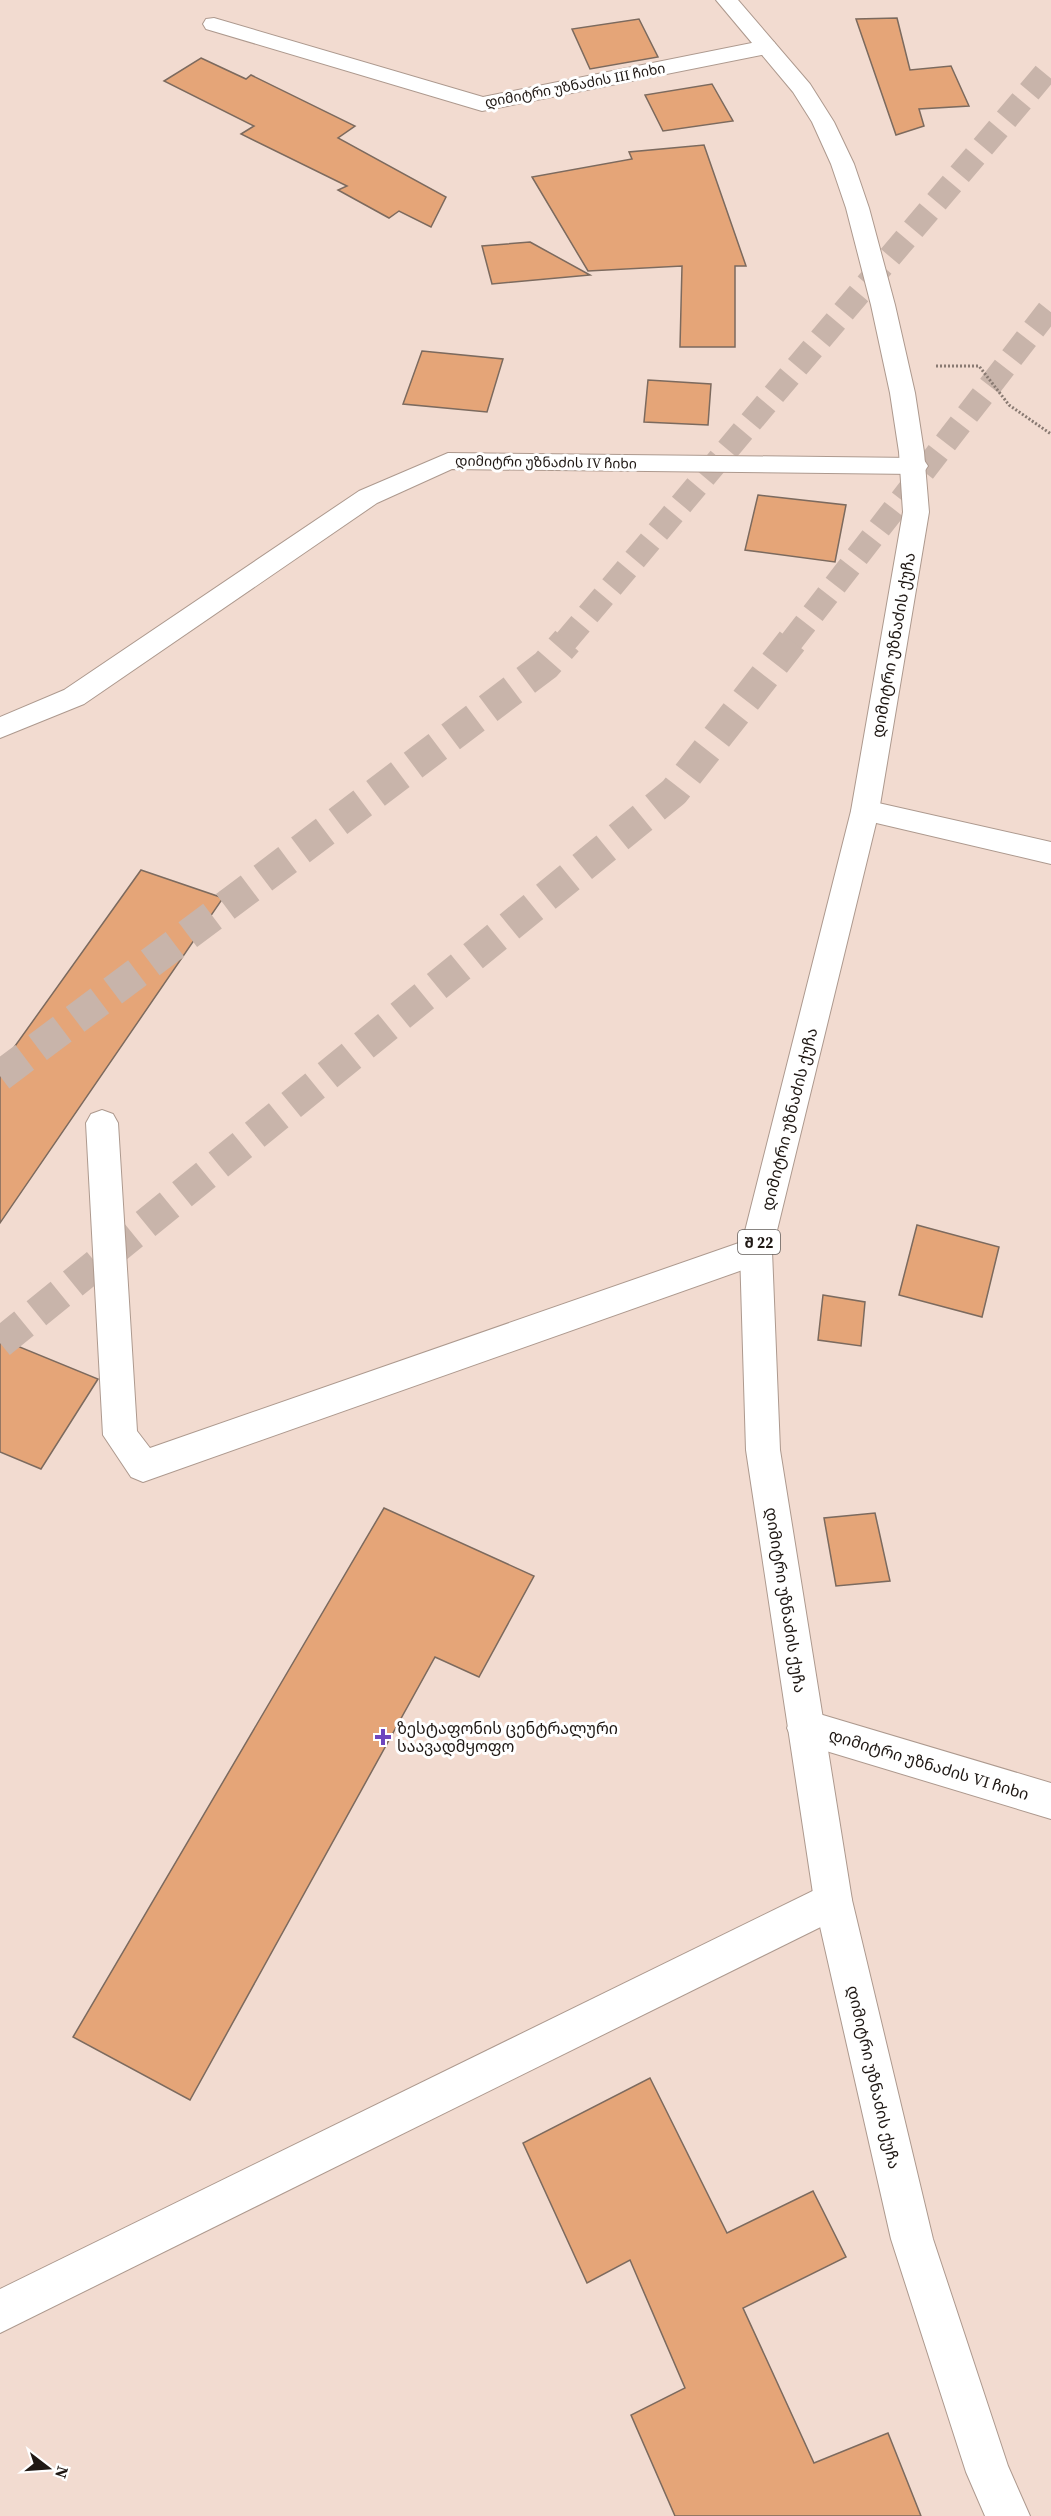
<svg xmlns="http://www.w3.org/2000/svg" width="1051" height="2516" viewBox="0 0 1051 2516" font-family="'Source Serif 4','Noto Sans Georgian',serif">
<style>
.building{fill:#e5a578;stroke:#7c6a5e;stroke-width:1.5}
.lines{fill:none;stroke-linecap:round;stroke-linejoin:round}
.highway-tunnel-far1{stroke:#c8b4aa;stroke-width:24;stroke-dasharray:24 12;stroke-linecap:butt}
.highway-tunnel{stroke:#c8b4aa;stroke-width:31;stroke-dasharray:31 16;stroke-linecap:butt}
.minor-casing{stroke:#ad998e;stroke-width:2}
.major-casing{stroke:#ad998e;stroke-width:2}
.path{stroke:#897a72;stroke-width:3;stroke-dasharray:2 2;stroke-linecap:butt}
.minor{fill:#fff;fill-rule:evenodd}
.major{fill:#fff;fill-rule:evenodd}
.poi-dot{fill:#6e46be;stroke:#fff;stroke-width:2}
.labels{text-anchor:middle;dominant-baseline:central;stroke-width:6;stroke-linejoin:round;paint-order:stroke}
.far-street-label{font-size:14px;fill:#1f1814;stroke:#fff}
.shield{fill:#fff;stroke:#625d5a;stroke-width:1.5}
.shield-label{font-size:15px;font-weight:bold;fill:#1f1814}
.street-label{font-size:16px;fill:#1f1814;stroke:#fff}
.poi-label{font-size:16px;fill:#1f1814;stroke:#fff;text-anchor:start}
</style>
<rect width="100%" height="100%" fill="#f2dbd0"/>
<!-- building -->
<g class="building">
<polygon points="897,18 910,70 951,66 969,106 919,109 924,126 896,135 856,19"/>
<polygon points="639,19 658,57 590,69 572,29"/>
<polygon points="201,58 246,79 251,75 355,126 338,138 446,197 431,227 399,211 389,218 338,190 347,186 241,134 254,126 164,81"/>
<polygon points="712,84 733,121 663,131 645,95"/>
<polygon points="704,145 746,266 735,266 735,347 680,347 682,266 588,271 532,177 632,159 629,152"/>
<polygon points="530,242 590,275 492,284 482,246"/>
<polygon points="422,351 503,359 487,412 403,404"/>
<polygon points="648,380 711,384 708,425 644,422"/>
<polygon points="758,495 846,505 835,562 745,550"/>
<polygon points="141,870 223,898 0,1223 0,1067"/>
<polygon points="917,1225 999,1247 982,1317 899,1295"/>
<polygon points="823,1295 865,1302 861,1346 818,1340"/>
<polygon points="0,1339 98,1379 41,1469 0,1452"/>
<polygon points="384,1508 534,1576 479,1677 435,1657 190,2100 73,2037"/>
<polygon points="875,1513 890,1581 836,1586 824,1518"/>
<polygon points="650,2078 727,2233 813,2191 846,2257 743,2308 814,2463 888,2433 921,2516 675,2516 631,2415 685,2388 630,2260 587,2283 523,2143"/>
</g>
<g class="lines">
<!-- highway-tunnel-far1 -->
<g class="highway-tunnel-far1">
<polyline points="565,642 1051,66"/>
<polyline points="791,642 1051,307"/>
</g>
<!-- highway-tunnel -->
<g class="highway-tunnel">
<polyline points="0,1076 546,665 567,641"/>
<polyline points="0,1343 674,792 792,641"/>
</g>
<!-- minor casing -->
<g class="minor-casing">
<g id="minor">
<polygon points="214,18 483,97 766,40 774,42 777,47 774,52 766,54 482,111 206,29 203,24 206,19"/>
<polygon points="448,453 915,458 924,460 928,466 924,472 915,474 452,469 377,503 84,704 0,738 0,717 64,690 359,491"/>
<polygon points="865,800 1051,842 1051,864 855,818 851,811 855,804"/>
<polygon points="102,1110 113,1114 118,1123 137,1431 150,1448 756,1237 768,1241 772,1251 768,1261 143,1482 131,1477 103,1435 86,1123 91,1114"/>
<polygon points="806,1710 1051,1783 1051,1819 793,1741 787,1728 793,1715"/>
<polygon points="833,1881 847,1886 852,1900 847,1914 0,2333 0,2289"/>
</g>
</g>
<!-- major casing -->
<g class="major-casing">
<polygon id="major" points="716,0 738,0 810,84 834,122 854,164 869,208 895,305 915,393 924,452 929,512 879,811 772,1251 780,1450 852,1900 933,2239 1008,2466 1030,2516 985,2516 966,2472 891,2239 814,1900 746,1450 740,1251 851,811 903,512 899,452 890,393 871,305 846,208 831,164 812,122 793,92"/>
</g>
<!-- path -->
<polyline class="path" points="936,366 979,366 1009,405 1051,434"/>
<!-- minor -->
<use href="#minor" class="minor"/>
<!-- major -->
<use href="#major" class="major"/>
</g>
<!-- markers -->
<path class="poi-dot" d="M380 1728h6v6h6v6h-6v6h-6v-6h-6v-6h6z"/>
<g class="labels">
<!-- far-street labels -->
<g class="far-street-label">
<text transform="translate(575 85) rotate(-11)">დიმიტრი უზნაძის III ჩიხი</text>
<text transform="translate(546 462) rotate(1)">დიმიტრი უზნაძის IV ჩიხი</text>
</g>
<!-- shield labels -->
<rect class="shield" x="738" y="1230" width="42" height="24" rx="4.5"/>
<g class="shield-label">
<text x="759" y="1242">შ 22</text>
</g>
<!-- street labels -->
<g class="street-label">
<text transform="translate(893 645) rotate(-80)">დიმიტრი უზნაძის ქუჩა</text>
<text transform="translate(789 1119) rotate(-76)">დიმიტრი უზნაძის ქუჩა</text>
<text transform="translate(786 1600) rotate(81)">დიმიტრი უზნაძის ქუჩა</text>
<text transform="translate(929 1764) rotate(17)">დიმიტრი უზნაძის VI ჩიხი</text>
<text transform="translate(874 2077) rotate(77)">დიმიტრი უზნაძის ქუჩა</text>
</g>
<!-- poi labels -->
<g class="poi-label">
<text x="397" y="1728">ზესტაფონის ცენტრალური<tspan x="397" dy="18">საავადმყოფო</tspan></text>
</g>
</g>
<!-- north arrow -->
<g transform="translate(48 2468) rotate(107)" stroke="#ffffff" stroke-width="4.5" paint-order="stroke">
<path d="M0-4.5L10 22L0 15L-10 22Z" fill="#1f1814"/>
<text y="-9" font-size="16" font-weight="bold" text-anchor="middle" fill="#1f1814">N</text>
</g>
</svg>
